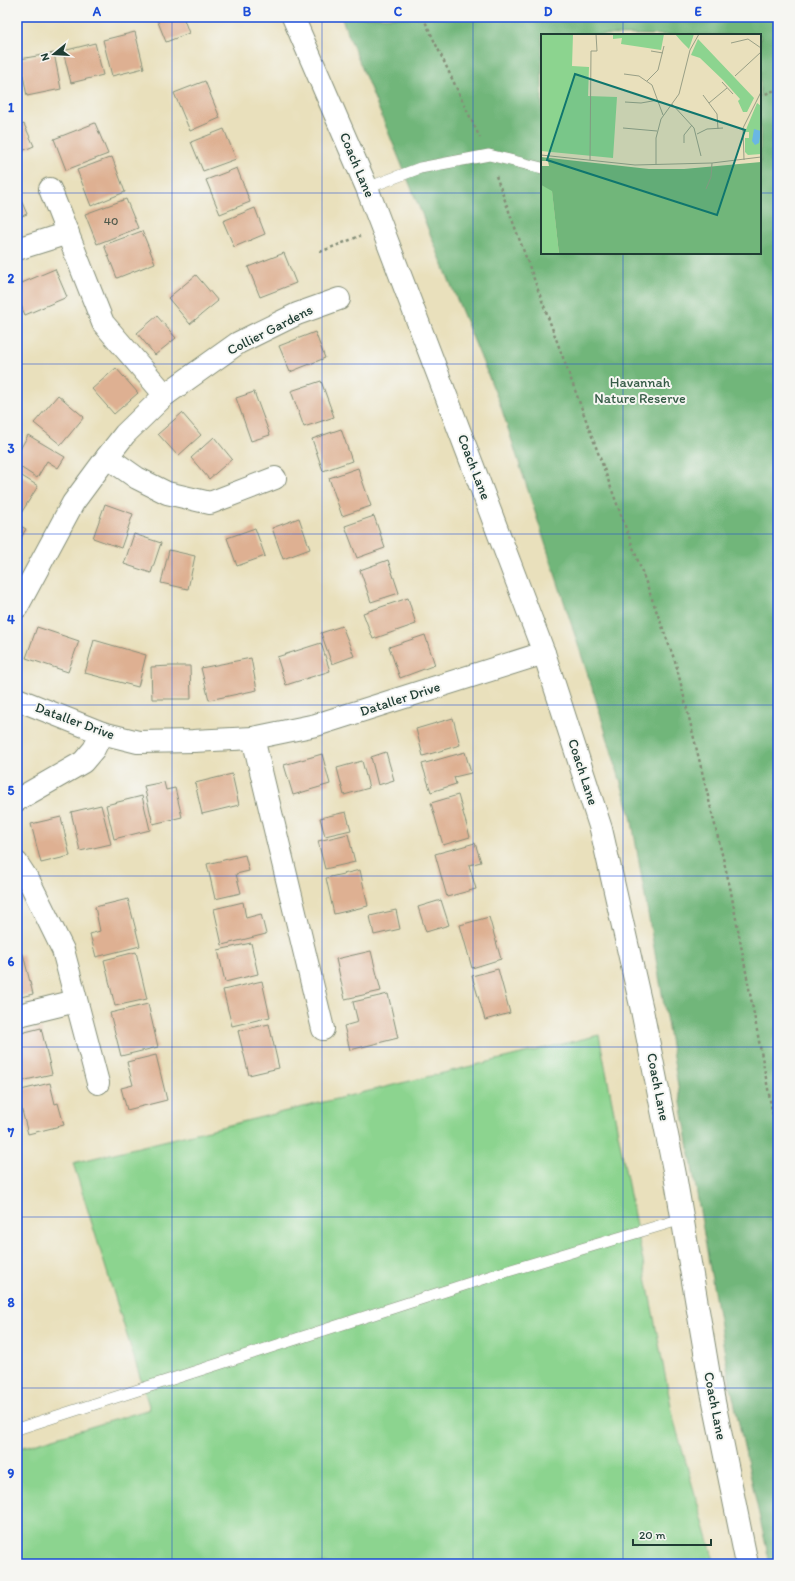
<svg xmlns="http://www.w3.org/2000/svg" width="795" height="1581" viewBox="0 0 795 1581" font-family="Itim,sans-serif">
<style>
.green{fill:#8cd48f;stroke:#568862}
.forest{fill:#71b67a;stroke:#487a57;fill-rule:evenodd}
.building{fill:#deb092}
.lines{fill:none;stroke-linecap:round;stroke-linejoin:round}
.service-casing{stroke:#848e78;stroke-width:12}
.minor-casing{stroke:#848e78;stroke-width:24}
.tertiary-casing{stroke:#848e78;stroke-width:24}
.path{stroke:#848e78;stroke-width:2.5;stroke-dasharray:3 3;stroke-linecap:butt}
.service{stroke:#fff;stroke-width:11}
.minor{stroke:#fff;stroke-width:22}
.tertiary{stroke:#fff;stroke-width:22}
.grid{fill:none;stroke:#1d4ed8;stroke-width:1;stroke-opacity:0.55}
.labels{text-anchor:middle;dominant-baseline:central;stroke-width:4;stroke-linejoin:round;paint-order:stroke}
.number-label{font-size:12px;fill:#4f5a4c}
.street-label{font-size:14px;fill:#1f3d34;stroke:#f6f6f2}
.park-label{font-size:14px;fill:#355b46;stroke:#f6f6f2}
.inset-road{fill:none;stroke:#989f86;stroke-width:1}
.view{fill:#0f766e;fill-opacity:0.15;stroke:#0f766e;stroke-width:2}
.inset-edge{fill:none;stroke:#1f3d34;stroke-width:2}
.neatline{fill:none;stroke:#1d4ed8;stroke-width:1.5}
.grid-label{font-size:13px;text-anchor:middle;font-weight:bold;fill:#1d4ed8}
</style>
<rect width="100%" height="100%" fill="#f6f6f2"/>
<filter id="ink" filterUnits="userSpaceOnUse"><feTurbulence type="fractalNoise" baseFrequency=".025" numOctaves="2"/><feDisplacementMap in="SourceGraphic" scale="8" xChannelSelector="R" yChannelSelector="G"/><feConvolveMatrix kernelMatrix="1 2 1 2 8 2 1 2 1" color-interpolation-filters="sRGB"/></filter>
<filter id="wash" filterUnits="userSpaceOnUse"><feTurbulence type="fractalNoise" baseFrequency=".012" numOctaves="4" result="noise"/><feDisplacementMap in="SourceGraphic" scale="16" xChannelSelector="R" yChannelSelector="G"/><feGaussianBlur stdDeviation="0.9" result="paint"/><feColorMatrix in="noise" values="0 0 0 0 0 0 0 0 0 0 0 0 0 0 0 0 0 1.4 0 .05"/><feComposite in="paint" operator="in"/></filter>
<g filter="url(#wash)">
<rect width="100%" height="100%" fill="#e9e0bc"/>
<!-- green -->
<polygon class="green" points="599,1035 674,1421 715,1564 17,1564 17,1449 150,1409 73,1163"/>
<!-- forest -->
<path class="forest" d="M341,17H778V1564H770L730,1383L631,816L595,697L500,404ZM542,35H760V253H542Z"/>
<g id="blocks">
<!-- building -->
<g class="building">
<polygon points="156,17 183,17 189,33 166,42"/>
<polygon points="135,32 144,68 112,76 103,40"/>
<polygon points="95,43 103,75 71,83 63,51"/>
<polygon points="54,53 61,89 27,96 20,59"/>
<polygon points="205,81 220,118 190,131 174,93"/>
<polygon points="95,123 108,154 66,170 54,139"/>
<polygon points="24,124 34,146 17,153 17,127"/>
<polygon points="224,129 236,159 203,171 191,142"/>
<polygon points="112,157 125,192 91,206 77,170"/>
<polygon points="237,168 250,202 220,214 206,180"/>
<polygon points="17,191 27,214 17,218"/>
<polygon points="126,199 138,228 97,244 85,214"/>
<polygon points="255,208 265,234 234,247 223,221"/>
<polygon points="142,231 155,263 117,278 104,245"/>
<polygon points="284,253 296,283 260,297 248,267"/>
<polygon points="55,269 67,297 25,315 17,296 17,285"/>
<polygon points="196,275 218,301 190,324 168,298"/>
<polygon points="157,316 176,338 155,355 137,333"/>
<polygon points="315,332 325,358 290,372 279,346"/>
<polygon points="116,368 138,393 114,414 92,389"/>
<polygon points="321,381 334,417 304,427 291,391"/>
<polygon points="254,392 270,435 251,441 236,398"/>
<polygon points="58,395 84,417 61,445 34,423"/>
<polygon points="182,413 201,435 178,456 158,434"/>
<polygon points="341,429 352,461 323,471 312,439"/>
<polygon points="28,435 65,457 58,468 47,461 37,478 17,465 17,455"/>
<polygon points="214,437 232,459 209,479 191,458"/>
<polygon points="358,468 371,506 342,516 329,478"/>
<polygon points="17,473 38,486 18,518 17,518"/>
<polygon points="105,504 133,514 121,548 93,538"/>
<polygon points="374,516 385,548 357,558 345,526"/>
<polygon points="299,518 310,549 283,559 272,528"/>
<polygon points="17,524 26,529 17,544"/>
<polygon points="255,528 265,556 237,566 227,538"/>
<polygon points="134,534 161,543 151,573 124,564"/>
<polygon points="169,550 195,556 188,589 161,583"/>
<polygon points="388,560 399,593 371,602 360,570"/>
<polygon points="408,598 416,624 373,639 363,613"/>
<polygon points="342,626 354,656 332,664 321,633"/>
<polygon points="37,627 79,641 68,672 26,658"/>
<polygon points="425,635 435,665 400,678 389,647"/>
<polygon points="94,640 146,655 138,687 85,673"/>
<polygon points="321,643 330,671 286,685 277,657"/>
<polygon points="251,658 257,690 209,700 201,668"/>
<polygon points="171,666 190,666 191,699 152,699 151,667"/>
<polygon points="453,718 460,745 423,756 416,729"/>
<polygon points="386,752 394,780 378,785 371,757"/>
<polygon points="465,752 471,773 454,777 456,784 431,792 422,764"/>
<polygon points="322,754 330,784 293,795 284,765"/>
<polygon points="362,761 369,788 344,795 337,768"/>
<polygon points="232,774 239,805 202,814 195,783"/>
<polygon points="164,782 166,790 175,788 182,817 153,824 144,786"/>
<polygon points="458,795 470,837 443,845 431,803"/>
<polygon points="142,796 150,830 114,839 106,805"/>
<polygon points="101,805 111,844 80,851 71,812"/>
<polygon points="346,812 351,830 325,836 320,818"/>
<polygon points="61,817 70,856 41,863 31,824"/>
<polygon points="348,834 355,862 325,869 318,841"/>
<polygon points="475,843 481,862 469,865 476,889 447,897 435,854"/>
<polygon points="245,855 249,871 236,874 241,893 215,899 207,864"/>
<polygon points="360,870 368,906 334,914 326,878"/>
<polygon points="128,899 140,946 96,957 90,934 100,931 95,907"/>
<polygon points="441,900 449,925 426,932 418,907"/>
<polygon points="243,902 246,918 261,914 266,934 222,945 214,909"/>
<polygon points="396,910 400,929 374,935 370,916"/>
<polygon points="489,917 501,959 472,968 460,925"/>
<polygon points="251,943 258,974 225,982 218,950"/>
<polygon points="371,951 381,991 345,999 336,959"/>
<polygon points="136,952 147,999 115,1006 104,960"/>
<polygon points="23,954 33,994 17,998 17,956"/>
<polygon points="498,969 510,1013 485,1020 472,976"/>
<polygon points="262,981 270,1017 232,1026 223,990"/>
<polygon points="388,994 398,1038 350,1050 344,1026 358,1022 353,1002"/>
<polygon points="148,1004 158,1047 121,1056 110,1013"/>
<polygon points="269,1024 279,1068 249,1075 238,1031"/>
<polygon points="41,1028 52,1074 17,1082 17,1034"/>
<polygon points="156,1055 167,1100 127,1110 121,1088 133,1085 127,1062"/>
<polygon points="50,1083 55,1104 58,1103 64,1125 28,1134 17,1091"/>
</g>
</g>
</g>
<g filter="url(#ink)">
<use href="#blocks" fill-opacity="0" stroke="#848e78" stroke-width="1"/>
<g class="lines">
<!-- service casing -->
<g class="service-casing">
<g id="service">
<polyline points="367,188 420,168 489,155 542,168"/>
<polyline points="17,1429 498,1274 682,1219"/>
</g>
</g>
<!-- minor casing -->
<g class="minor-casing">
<g id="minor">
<polyline points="50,189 103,323 165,395"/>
<polyline points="17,249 68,233"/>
<polyline points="107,457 137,478 167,493 210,503 275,478"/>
<polyline points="17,607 73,503 107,457 125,434 165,395 238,343 297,314 339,299"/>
<polyline points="17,699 102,733 138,742 193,741 253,738 316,725 544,653"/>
<polyline points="253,738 323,1029"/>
<polyline points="17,800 83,762 94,749 102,733"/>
<polyline points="17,863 30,883 63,950 98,1083"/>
<polyline points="19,1015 76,1001"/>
</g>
</g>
<!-- tertiary casing -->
<g class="tertiary-casing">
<polyline id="tertiary" points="293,17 367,188 544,653 601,829 642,1010 675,1175 711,1387 747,1564"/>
</g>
<!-- path -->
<g class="path">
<polyline points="423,17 480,138"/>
<polyline points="760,96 778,89"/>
<polyline points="496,176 676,664 730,887 778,1142"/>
<polyline points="320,252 360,236"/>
</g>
<!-- service -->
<use href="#service" class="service"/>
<!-- minor -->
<use href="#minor" class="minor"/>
<!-- tertiary -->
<use href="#tertiary" class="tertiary"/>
</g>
</g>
<!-- grid -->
<path class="grid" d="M172,17V1564M322,17V1564M473,17V1564M623,17V35M17,193H542M760,193H778M623,253V1564M17,364H778M17,534H778M17,705H778M17,876H778M17,1047H778M17,1217H778M17,1388H778"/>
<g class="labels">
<!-- number labels -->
<g class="number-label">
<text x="111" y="221">40</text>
</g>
<!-- street labels -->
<g class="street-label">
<text transform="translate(357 165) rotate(67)">Coach Lane</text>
<text transform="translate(270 330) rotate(-27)">Collier Gardens</text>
<text transform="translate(474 467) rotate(69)">Coach Lane</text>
<text transform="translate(400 699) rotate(-18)">Dataller Drive</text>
<text transform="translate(75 721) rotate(20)">Dataller Drive</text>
<text transform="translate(583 772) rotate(72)">Coach Lane</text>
<text transform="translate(658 1087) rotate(79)">Coach Lane</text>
<text transform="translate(715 1406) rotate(79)">Coach Lane</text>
</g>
<!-- park labels -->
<g class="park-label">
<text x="640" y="382">Havannah<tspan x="640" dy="16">Nature Reserve</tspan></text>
</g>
</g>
<!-- overview -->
<g transform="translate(541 34)">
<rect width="220" height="220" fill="#e9e0bc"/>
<path d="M0,0H32L31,32L48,33L47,62L76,63L72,124L0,117ZM72,0H123L120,16L80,10L81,4L72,5ZM134,0H153L148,15L141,8ZM157,5L213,64L206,78H202L197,67L199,65L182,46L159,24L150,21ZM216,69L220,72V120L207,121L204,118V104H208V98H204ZM0,151L11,156L18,220H0Z" fill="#8cd48f"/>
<path d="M0,123L108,135H143L220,128V220H18L11,157L0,151V132H8L7,127H0Z" fill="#71b67a"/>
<path d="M213,95L220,97L218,109L214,111L211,107Z" fill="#6ab7e4"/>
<path class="inset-road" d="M190,9L207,5L220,14M110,17L122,19M83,40L98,42L111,51L122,81M194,42L220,18M106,47L117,36L123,12M181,48L192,60M162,61L176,80L177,95M84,68L100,69L117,66M168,69L186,54M131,70L153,94L160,122M82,94L116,97M156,100L166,95L182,94M143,109V101L151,91M0,121L94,131L171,129L220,123M49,126L50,17H56L55,0M203,126L202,94L220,58M115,131V104L120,85L138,60L149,16L158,0M165,155L170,143L171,129"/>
<path class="view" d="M34,40L204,96L176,181L6,126Z"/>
<rect width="220" height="220" class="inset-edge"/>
</g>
<!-- margin -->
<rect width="795" height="1581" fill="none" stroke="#f6f6f2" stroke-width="44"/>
<!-- north arrow -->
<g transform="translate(54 54) rotate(252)" stroke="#f6f6f2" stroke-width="3" paint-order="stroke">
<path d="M0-3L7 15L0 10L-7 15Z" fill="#1f3d34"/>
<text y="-6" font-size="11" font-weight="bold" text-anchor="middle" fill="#1f3d34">N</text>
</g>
<!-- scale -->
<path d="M633 1539v6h78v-6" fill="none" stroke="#1f3d34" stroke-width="2"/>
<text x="639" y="1539" font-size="12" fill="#1f3d34" stroke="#f6f6f2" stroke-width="3" paint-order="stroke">20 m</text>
<rect x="22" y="22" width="751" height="1537" class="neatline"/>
<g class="grid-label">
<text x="97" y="16">A</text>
<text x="247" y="16">B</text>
<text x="398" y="16">C</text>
<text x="548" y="16">D</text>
<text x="698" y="16">E</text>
<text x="11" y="112">1</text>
<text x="11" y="283">2</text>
<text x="11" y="453">3</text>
<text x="11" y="624">4</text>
<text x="11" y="795">5</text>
<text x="11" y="966">6</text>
<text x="11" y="1137">7</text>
<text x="11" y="1307">8</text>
<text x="11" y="1478">9</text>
</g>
</svg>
